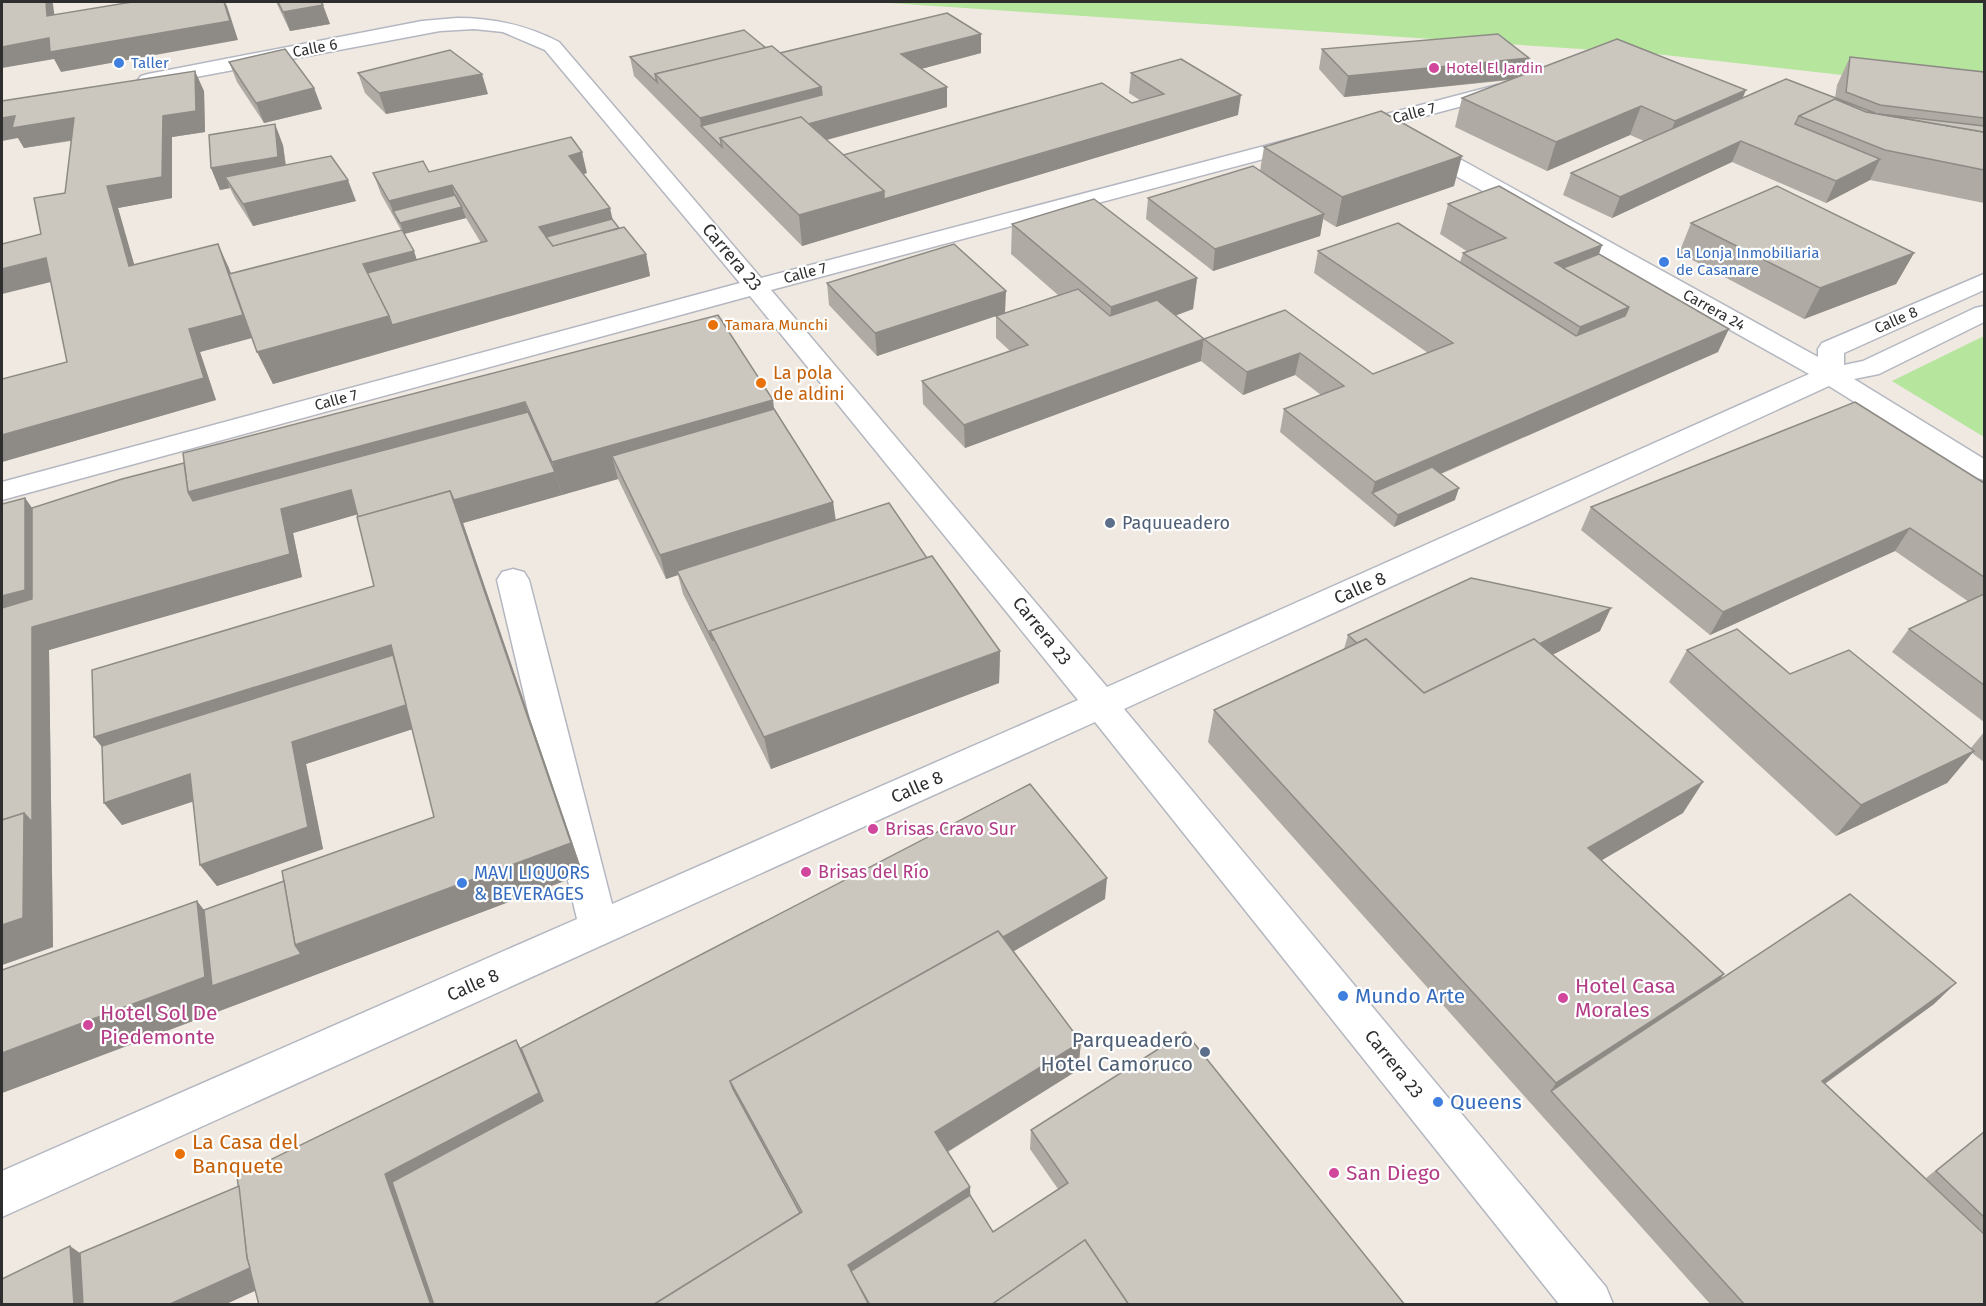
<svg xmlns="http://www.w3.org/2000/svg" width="1986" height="1306" viewBox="0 0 1986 1306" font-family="'Fira Sans',sans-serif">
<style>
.green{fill:#b6e59e}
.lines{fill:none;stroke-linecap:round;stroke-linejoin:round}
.minor-casing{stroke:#b4b7c1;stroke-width:3}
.minor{fill:#fff;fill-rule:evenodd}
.wall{fill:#afaba4;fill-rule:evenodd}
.shaded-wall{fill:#8e8b86}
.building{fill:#cbc7bf;stroke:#8e8b86;stroke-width:1.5}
.shop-dot{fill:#3f7fe0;stroke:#fff;stroke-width:2}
.hotel-dot{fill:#d1479c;stroke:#fff;stroke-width:2}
.food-dot{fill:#e8710a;stroke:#fff;stroke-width:2}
.service-dot{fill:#5c6f8a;stroke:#fff;stroke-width:2}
.labels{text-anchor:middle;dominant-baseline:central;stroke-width:4.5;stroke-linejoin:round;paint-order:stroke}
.far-street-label{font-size:15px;fill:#2e2e2e;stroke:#fff}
.far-shop-label{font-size:15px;fill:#366cbe;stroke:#fff;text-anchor:start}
.far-hotel-label{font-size:15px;fill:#b23c85;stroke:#fff;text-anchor:start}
.far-food-label{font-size:15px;fill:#c56008;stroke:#fff;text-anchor:start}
.street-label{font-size:18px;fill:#2e2e2e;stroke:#fff}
.food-label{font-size:18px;fill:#c56008;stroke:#fff;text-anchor:start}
.service-label{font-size:18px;fill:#4e5e75;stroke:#fff;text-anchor:start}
.hotel-label{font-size:18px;fill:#b23c85;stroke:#fff;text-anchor:start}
.shop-label{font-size:18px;fill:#366cbe;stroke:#fff;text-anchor:start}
.near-hotel-label{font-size:21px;fill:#b23c85;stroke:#fff;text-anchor:start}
.near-shop-label{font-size:21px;fill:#366cbe;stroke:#fff;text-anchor:start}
.near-service-label{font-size:21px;fill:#4e5e75;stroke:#fff;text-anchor:end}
.near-food-label{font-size:21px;fill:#c56008;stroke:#fff;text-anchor:start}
</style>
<rect width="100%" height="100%" fill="#efe9e1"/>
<!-- green -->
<g class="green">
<polygon points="874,2 1984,2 1984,91 1656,54"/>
<polygon points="1984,336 1984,437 1892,381"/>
</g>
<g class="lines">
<!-- minor casing -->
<g class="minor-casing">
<path id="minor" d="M457,18C494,18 526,25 559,42L761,278L1497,85H1511L1514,89L1511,93L771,290L1107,687L1809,374L1413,152L1410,147L1413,142L1421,141L1429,142L1818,357V349L1822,343L1984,274V290L1844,353V365L1863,361L1975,308L1984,306V322L1879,374L1854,379L1984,459V480L1974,477L1829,386L1124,709L1606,1287L1613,1304H1559L1095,722L2,1217V1171L577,919L497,580L502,572L513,569L524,572L529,580L612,904L1078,700L750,296L2,500V482L740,283L545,50L503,32L474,29L440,31L148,86L141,84L138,80L141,76L148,74L422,21Z"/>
</g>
<!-- minor -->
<use href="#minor" class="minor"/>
</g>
<!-- wall -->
<g class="wall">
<polygon points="276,2 321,2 330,24 290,31"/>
<polygon points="766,48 780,53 981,53 921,69 947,107 827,140 843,155 1132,103 1141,101 1129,93 1131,73 1238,115 802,246 634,76 630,57"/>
<polygon points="1322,49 1529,58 1524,74 1742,98 1835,98 1837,85 1850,57 1984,72 1984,203 1870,180 1826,203 1732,162 1612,218 1563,195 1571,173 1644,141 1630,135 1547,171 1455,127 1462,98 1510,80 1344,97 1319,69"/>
<polygon points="229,62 314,88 322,109 264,123 237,82"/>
<polygon points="358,73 488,94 386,114 365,93"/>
<path d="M204,91L205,132L172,137V198L118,208L134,265L228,266L231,273L401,230L381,194L373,173L429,172L587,173L583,174L612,219L619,228L646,254L650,276L273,384L252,338L200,352L216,400L2,462V369L3,379L67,362L41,234L65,193L71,141L24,148L18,138ZM466,218L481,243L417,260L404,234Z"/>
<polygon points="283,145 286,165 356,201 253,226 235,198 230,188 220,190 211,168"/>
<polygon points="1264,147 1454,186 1336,227 1323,219 1320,236 1213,271 1146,219 1148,198 1260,171"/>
<polygon points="1448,204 1602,245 1599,254 1718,352 1441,474 1455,500 1394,527 1280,432 1284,409 1321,395 1295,375 1243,395 1201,361 1204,339 1285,310 1373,374 1428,353 1314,273 1318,251 1460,262 1463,253 1468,252 1440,234"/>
<polygon points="1691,223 1914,253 1896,284 1804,319 1679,253"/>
<polygon points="1012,224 1197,278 1193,309 1175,316 1201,361 965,448 923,404 922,381 1010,351 996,338 996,316 877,356 829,305 827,283 1005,313 1058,295 1011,254"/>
<polygon points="718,315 774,409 833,502 836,520 927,558 1000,651 999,683 771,769 683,594 678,575 666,579 618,479 463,523 583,874 2,1093 2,970 197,901 204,910 284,881 434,817 412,729 306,764 323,849 217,886 200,865 193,801 122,825 104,803 102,746 94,737 374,586 358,514 293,533 302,577 49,650 53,947 2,965 2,504 25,498 32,508 184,463"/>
<polygon points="1984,483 1984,722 1892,652 1909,629 1969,602 1895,551 1710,635 1581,530 1591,507"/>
<polygon points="1600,631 1552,655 1683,813 1602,860 1724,974 1719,981 1934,1004 1825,1084 1926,1178 1984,1131 1984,1305 1711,1305 1208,742 1214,710 1344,649 1348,635"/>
<polygon points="1687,650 1790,674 1971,748 1984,732 1984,762 1972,753 1947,783 1836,836 1669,682"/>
<polygon points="1105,899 1014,951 1081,1042 1078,1070 948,1152 970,1187 970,1195 993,1232 1058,1189 1030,1149 1031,1130 1405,1305 255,1290 224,1305 2,1305 80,1253 239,1186 521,1048"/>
</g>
<!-- shaded-wall -->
<g class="shaded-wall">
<polygon points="46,2 52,2 53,4 57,35 47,16"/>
<polygon points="224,2 225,2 227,6 238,40 61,72 54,59 2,68 2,47"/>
<polygon points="323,5 330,24 290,31 283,12"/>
<polygon points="981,34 981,53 902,74 901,54"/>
<polygon points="1529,58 1523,78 1344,97 1348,76"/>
<polygon points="195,71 204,91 205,132 172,137 172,198 118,208 141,288 129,266 107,186 163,116"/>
<polygon points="482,74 488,94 386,114 379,93"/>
<polygon points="821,87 824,116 720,138 701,126 700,118"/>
<polygon points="947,87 947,107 745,162 727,145"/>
<polygon points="314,88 322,109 264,123 256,103"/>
<polygon points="1746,90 1734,118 1664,150 1675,121"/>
<polygon points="1241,95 1238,115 802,246 799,215 884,191"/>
<polygon points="1641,106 1630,135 1547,171 1556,142"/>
<polygon points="15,116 74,118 85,138 24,148 18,138 2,141 2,118"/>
<polygon points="275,124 283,145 287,178 225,177 230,188 220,190 211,168"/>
<polygon points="1741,141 1732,162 1612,218 1620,197"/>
<polygon points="582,152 587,173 574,177 569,156"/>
<polygon points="1462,156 1454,186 1336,227 1342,197"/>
<polygon points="1880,159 1870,180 1826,203 1836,181"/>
<polygon points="348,180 356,201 253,226 243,204"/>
<polygon points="452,185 458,206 393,211 389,201"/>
<polygon points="462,207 466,218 404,234 400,223"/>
<polygon points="610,208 615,230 549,248 539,227"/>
<polygon points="1324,214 1320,236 1213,271 1215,249"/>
<polygon points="218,244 228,266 255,337 200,352 216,400 2,462 2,435 189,329"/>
<polygon points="1602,245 1591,276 1571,284 1555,263"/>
<polygon points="414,251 424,282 377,295 363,264"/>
<polygon points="1914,253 1896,284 1804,319 1820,288"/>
<polygon points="646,254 650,276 273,384 257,352 389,316"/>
<polygon points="46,258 59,280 2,294 2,269"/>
<polygon points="1197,278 1193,309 1109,339 1111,307"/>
<polygon points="1006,291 1005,313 877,356 875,333"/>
<polygon points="1629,307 1616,338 1568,358 1580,327"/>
<polygon points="1729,329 1718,352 1380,500 1372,493 1375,482"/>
<polygon points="1204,339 1201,361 965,448 964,425"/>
<polygon points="1300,353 1295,375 1243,395 1247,372"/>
<polygon points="773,400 777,432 612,456 618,479 562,495 552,462"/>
<polygon points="525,402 535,434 207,524 188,492"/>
<polygon points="555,472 562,495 463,523 583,874 2,1093 2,1053 197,901 221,932 295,945 571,843 361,526"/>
<polygon points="1459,488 1455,500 1394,527 1398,515"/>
<polygon points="351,490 362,513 293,533 302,577 49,650 53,947 2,965 2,860 32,627 281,509"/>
<polygon points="25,498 48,531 49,622 2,636 2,596"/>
<polygon points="833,502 836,525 677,571 678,575 666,579 660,555"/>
<polygon points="1910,528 1895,551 1710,635 1723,612"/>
<polygon points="1611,608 1600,631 1412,725 1420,702"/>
<polygon points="391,645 419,727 306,764 323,849 217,886 200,865 292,742 119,769 94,737"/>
<polygon points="1000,651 999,683 771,769 764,737"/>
<polygon points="1974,751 1947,783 1836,836 1861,805"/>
<polygon points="190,774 207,797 122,825 104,803"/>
<polygon points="1703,782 1683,813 1571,878 1588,848"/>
<polygon points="1107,878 1105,899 744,1105 734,1088"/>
<polygon points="1724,974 1701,1003 1551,1091 1556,1083"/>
<polygon points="1956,983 1934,1004 1802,1100 1822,1081"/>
<polygon points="516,1040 532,1068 554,1120 444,1305 431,1305 385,1174"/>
<polygon points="1081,1042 1078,1070 937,1158 935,1132"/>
<polygon points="970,1187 971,1212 857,1285 848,1265"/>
<polygon points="70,1246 104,1270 106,1305 74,1305"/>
<polygon points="255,1265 275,1282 224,1305 168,1305"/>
</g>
<!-- building -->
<g class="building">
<polygon points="2,2 46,2 47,16 132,2 224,2 230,21 50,52 49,38 2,47"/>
<polygon points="278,2 321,2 323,5 283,12"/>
<polygon points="947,13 981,34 901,54 947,87 808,124 801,117 720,138 722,147 701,126 822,95 821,87 780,53"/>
<polygon points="744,30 766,48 655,74 657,82 630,57"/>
<polygon points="1498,34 1529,58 1348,76 1322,49"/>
<polygon points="1617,39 1746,90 1675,121 1641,106 1556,142 1462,98"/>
<polygon points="772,46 821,87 700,118 655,74"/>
<polygon points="285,49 314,88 256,103 229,62"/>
<polygon points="450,50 482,74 379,93 358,73"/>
<polygon points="1850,57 1984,72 1984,118 1880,105 1846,92"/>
<polygon points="1181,59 1241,95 884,199 884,191 843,155 1102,83 1132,103 1164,94 1131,73"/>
<polygon points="195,71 196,111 163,116 162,177 107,186 129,266 218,244 243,315 189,329 204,378 2,435 2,379 67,362 46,258 2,269 2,244 41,234 34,198 65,193 74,118 12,128 15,116 2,118 2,101"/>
<polygon points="1786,79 1875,113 1866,112 1835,99 1799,116 1795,124 1880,159 1836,181 1741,141 1620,197 1571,173"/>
<polygon points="1835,99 1866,112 1984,132 1984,170 1885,150 1799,116"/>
<polygon points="1381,111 1462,156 1342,197 1264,147"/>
<polygon points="1879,114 1984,126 1984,132"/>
<polygon points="801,117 884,191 799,215 720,138"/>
<polygon points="275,124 278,157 211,168 209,135"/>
<polygon points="571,137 582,152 569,156 610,208 539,227 553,246 624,227 646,254 392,325 389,316 367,273 487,241 452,185 389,201 373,173 423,161 429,172"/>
<polygon points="331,156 348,180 243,204 225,177"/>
<polygon points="1253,166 1324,214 1215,249 1148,198"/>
<polygon points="1499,186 1602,245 1555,263 1629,307 1580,327 1463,253 1506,238 1448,204"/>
<polygon points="1777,186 1914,253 1820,288 1691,223"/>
<polygon points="455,195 462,207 400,223 393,211"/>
<polygon points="1094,199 1197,278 1111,307 1012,224"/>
<polygon points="612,219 619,228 553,246 546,237"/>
<polygon points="1398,223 1576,336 1625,316 1629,307 1563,268 1599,254 1729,329 1375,482 1284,409 1344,386 1300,353 1247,372 1204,339 1285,310 1373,374 1453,343 1318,251"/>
<polygon points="402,230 414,251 363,264 389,316 257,352 229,274"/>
<polygon points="954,244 1006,291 875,333 827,283"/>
<polygon points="1078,289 1110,316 1157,300 1204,339 964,425 922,381 1028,345 996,316"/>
<polygon points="718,315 773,400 552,462 525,402 188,492 183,453"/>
<polygon points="1855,402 1984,483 1984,577 1910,528 1723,612 1591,507"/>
<polygon points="774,409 833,502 660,555 612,456"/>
<polygon points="528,412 555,472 454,500 450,491 358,517 351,490 281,509 290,554 32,627 32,822 24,813 2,820 2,608 32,599 32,508 122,479 184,463 188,492 193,501"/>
<polygon points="1432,467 1459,488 1398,515 1372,493"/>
<polygon points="450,491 571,843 295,945 282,871 434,817 391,645 94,737 92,670 374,586 357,517"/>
<polygon points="25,498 25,590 2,596 2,504"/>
<polygon points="889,503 927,558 710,631 713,641 677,571"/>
<polygon points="932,556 1000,651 764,737 710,631"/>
<polygon points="1471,578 1611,608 1539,644 1534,639 1424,693 1366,639 1357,643 1348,635"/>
<polygon points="1984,594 1984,685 1909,629"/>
<polygon points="1737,629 1790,674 1849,650 1974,751 1861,805 1687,650"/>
<polygon points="1366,639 1424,693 1534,639 1703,782 1588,848 1724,974 1556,1083 1214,710"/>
<polygon points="393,655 406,705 292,742 308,827 200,865 190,774 104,803 102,746"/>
<polygon points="1030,784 1107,878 1003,937 998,931 730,1081 733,1089 800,1213 653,1305 434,1305 392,1182 543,1101 521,1048"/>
<polygon points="24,813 23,918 2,925 2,820"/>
<polygon points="284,881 295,945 301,954 212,986 204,910"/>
<polygon points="1850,894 1956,983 1822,1081 1984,1234 1984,1305 1745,1305 1551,1091"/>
<polygon points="197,901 205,977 2,1053 2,970"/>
<polygon points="998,931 1081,1042 935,1132 970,1187 848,1265 869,1305 653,1305 802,1212 730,1081"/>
<polygon points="1185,1032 1405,1305 1129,1305 1085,1240 991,1305 870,1305 851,1271 970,1195 993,1232 1068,1183 1031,1130"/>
<polygon points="516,1040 539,1093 385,1174 431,1305 259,1305 247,1258 237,1176"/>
<polygon points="1984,1132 1984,1217 1936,1171"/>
<polygon points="239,1186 247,1258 250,1268 168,1305 83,1305 80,1253"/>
<polygon points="1085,1240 1129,1305 991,1305"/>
<polygon points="70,1246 74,1305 2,1305 2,1279"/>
</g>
<!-- markers -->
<g class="shop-dot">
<circle cx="119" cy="63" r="6"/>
<circle cx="1664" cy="262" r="6"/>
<circle cx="462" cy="883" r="6"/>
<circle cx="1343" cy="996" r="6"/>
<circle cx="1438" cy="1102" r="6"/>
</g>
<g class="hotel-dot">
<circle cx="1434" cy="68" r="6"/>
<circle cx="873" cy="829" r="6"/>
<circle cx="806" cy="872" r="6"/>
<circle cx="1563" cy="998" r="6"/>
<circle cx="88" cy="1025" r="6"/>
<circle cx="1334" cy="1173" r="6"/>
</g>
<g class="food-dot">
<circle cx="713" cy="325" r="6"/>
<circle cx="761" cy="383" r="6"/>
<circle cx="180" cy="1154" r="6"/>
</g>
<g class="service-dot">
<circle cx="1110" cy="523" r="6"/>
<circle cx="1205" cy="1052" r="6"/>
</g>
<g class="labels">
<!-- far-street labels -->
<g class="far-street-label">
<text transform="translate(315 48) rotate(-11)">Calle 6</text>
<text transform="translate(1414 113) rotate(-15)">Calle 7</text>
<text transform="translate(805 273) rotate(-15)">Calle 7</text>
<text transform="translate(1714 310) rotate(29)">Carrera 24</text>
<text transform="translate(1896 320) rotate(-24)">Calle 8</text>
<text transform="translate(336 400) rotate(-15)">Calle 7</text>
</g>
<!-- far-shop labels -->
<g class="far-shop-label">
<text x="131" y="63">Taller</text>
<text x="1676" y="253">La Lonja Inmobiliaria<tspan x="1676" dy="17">de Casanare</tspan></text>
</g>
<!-- far-hotel labels -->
<g class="far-hotel-label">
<text x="1446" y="68">Hotel El Jardin</text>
</g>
<!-- far-food labels -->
<g class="far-food-label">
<text x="725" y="325">Tamara Munchi</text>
</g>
<!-- street labels -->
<g class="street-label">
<text transform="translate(732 257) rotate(50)">Carrera 23</text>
<text transform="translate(1360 588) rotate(-24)">Calle 8</text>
<text transform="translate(1042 631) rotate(51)">Carrera 23</text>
<text transform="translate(917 787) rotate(-24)">Calle 8</text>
<text transform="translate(473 985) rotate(-24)">Calle 8</text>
<text transform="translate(1394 1064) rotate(51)">Carrera 23</text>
</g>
<!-- food labels -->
<g class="food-label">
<text x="773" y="373">La pola<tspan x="773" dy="21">de aldini</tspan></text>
</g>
<!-- service labels -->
<g class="service-label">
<text x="1122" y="523">Paquueadero</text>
</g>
<!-- hotel labels -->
<g class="hotel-label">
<text x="885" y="829">Brisas Cravo Sur</text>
<text x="818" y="872">Brisas del Río</text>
</g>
<!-- shop labels -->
<g class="shop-label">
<text x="474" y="873">MAVI LIQUORS<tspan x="474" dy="21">&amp; BEVERAGES</tspan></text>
</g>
<!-- near-hotel labels -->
<g class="near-hotel-label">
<text x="1575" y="986">Hotel Casa<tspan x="1575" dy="24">Morales</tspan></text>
<text x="100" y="1013">Hotel Sol De<tspan x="100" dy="24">Piedemonte</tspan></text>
<text x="1346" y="1173">San Diego</text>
</g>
<!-- near-shop labels -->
<g class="near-shop-label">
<text x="1355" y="996">Mundo Arte</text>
<text x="1450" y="1102">Queens</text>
</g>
<!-- near-service labels -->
<g class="near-service-label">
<text x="1193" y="1040">Parqueadero<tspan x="1193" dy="24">Hotel Camoruco</tspan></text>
</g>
<!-- near-food labels -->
<g class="near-food-label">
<text x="192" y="1142">La Casa del<tspan x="192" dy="24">Banquete</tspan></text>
</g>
</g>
<!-- border -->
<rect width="1986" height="1306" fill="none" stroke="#2e2e2e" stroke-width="6"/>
</svg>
